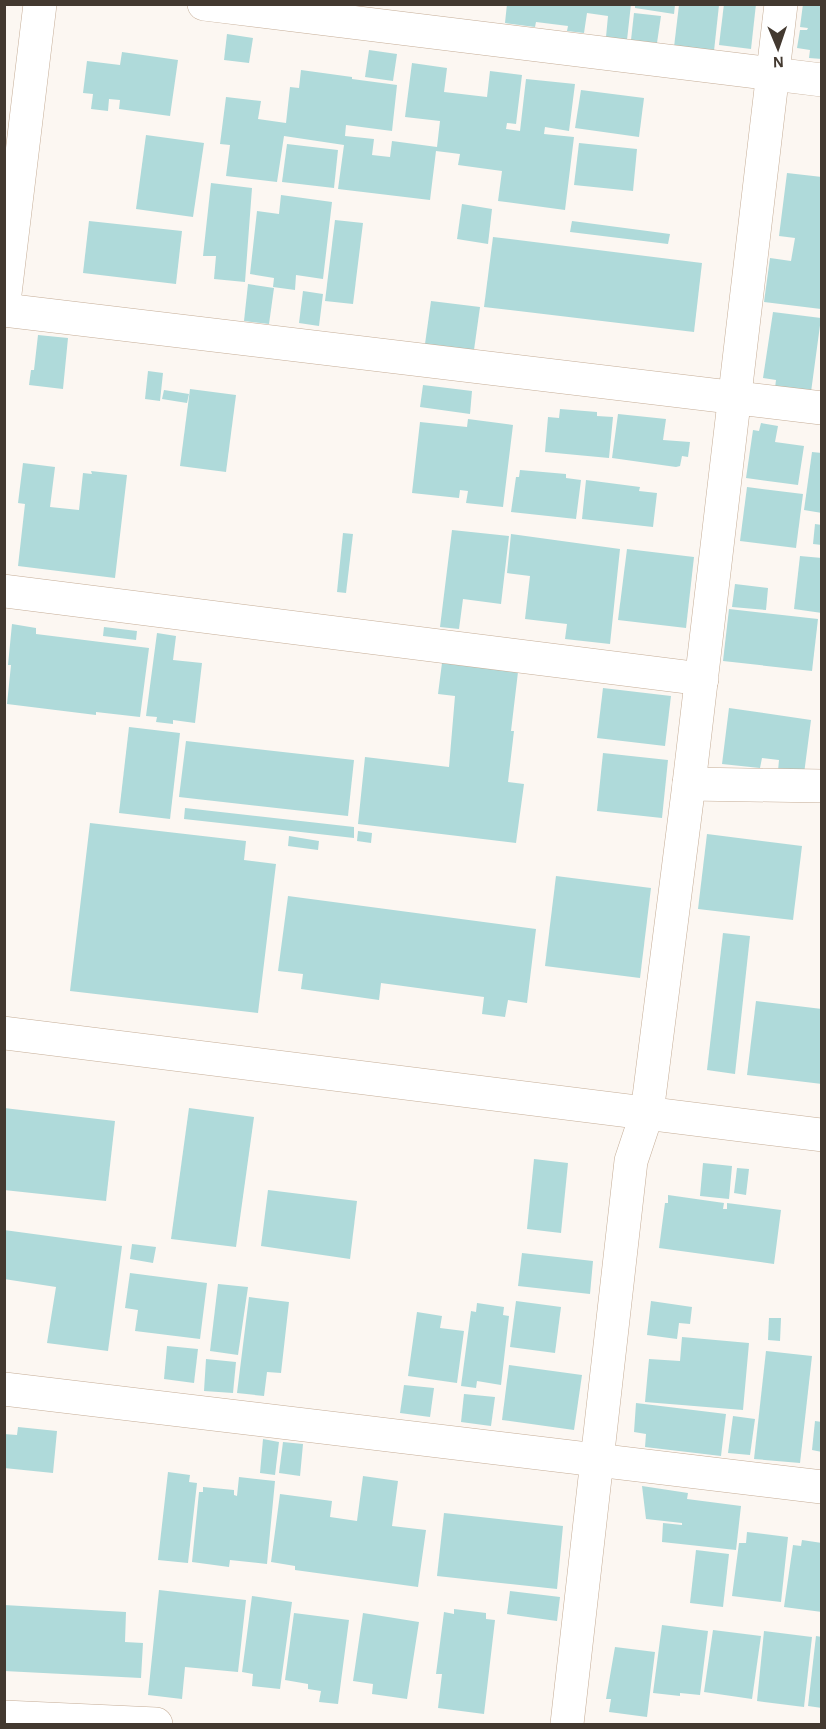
<svg xmlns="http://www.w3.org/2000/svg" width="826" height="1729" viewBox="0 0 826 1729" font-family="'Alegreya Sans',sans-serif">
<style>
.building{fill:#afdada}
.lines{fill:none;stroke-linecap:round;stroke-linejoin:round}
.street-casing{stroke:#c5ad97;stroke-width:34}
.secondary-casing{stroke:#c5ad97;stroke-width:34}
.street{stroke:#fff;stroke-width:33}
.secondary{stroke:#fff;stroke-width:33}
</style>
<rect width="100%" height="100%" fill="#fcf7f2"/>
<!-- building -->
<g class="building">
<polygon points="507,4 631,4 627,40 606,37 608,16 587,13 584,33 567,31 568,26 536,22 535,27 505,23"/>
<polygon points="724,4 756,4 751,49 719,45"/>
<polygon points="803,4 822,4 822,59 809,58 810,50 797,48 800,30 807,30 808,28 800,27"/>
<polygon points="635,5 675,5 674,14 635,8"/>
<polygon points="679,5 719,5 714,51 674,47"/>
<polygon points="634,13 661,16 657,43 631,40"/>
<polygon points="227,34 253,38 249,63 224,60"/>
<polygon points="369,50 397,54 393,81 365,77"/>
<polygon points="122,52 178,60 170,116 119,109 120,100 109,99 108,111 91,109 93,94 83,93 87,61 120,65"/>
<polygon points="412,63 447,68 444,92 487,97 490,71 522,75 516,124 507,123 506,129 520,131 526,79 575,84 569,131 545,127 544,134 574,137 565,210 498,201 502,171 458,165 460,154 436,151 430,200 338,189 344,145 284,136 277,182 226,176 230,145 220,144 226,97 261,101 258,119 286,123 290,87 299,88 301,70 352,77 352,79 397,85 392,131 346,125 345,136 374,139 372,155 390,157 392,141 437,147 440,121 405,117"/>
<polygon points="581,90 644,98 639,137 575,128"/>
<polygon points="146,135 204,143 193,217 136,209"/>
<polygon points="579,143 637,149 633,191 574,185"/>
<polygon points="287,144 338,150 334,188 282,182"/>
<polygon points="787,173 822,177 821,309 764,302 770,258 791,261 795,238 779,236"/>
<polygon points="211,183 252,188 245,282 214,279 216,256 203,256"/>
<polygon points="281,195 332,202 323,279 296,275 295,290 273,287 274,278 250,274 257,211 279,214"/>
<polygon points="462,204 492,209 488,244 457,239"/>
<polygon points="335,220 363,223 353,304 325,301"/>
<polygon points="89,221 182,231 176,284 83,273"/>
<polygon points="572,221 670,234 668,244 570,232"/>
<polygon points="493,237 702,263 694,332 484,307"/>
<polygon points="248,284 274,288 269,324 244,321"/>
<polygon points="303,291 323,294 319,326 299,323"/>
<polygon points="431,301 480,307 474,350 425,344"/>
<polygon points="773,312 821,318 811,392 775,388 776,380 763,378"/>
<polygon points="38,335 68,338 63,389 29,385 31,370 34,370"/>
<polygon points="148,371 163,373 160,401 145,399"/>
<polygon points="423,385 472,391 470,414 420,407"/>
<polygon points="190,389 236,395 226,472 180,466"/>
<polygon points="164,390 189,394 187,403 162,399"/>
<polygon points="560,409 597,412 597,416 613,417 609,458 545,452 548,417 559,418"/>
<polygon points="618,414 666,419 663,440 690,442 688,457 682,456 680,466 676,467 612,458"/>
<polygon points="468,419 513,425 503,507 466,503 468,491 460,490 459,498 412,493 420,422 467,427"/>
<polygon points="761,423 778,426 775,442 804,446 798,485 746,478 753,430 759,431"/>
<polygon points="812,452 822,453 822,513 804,510"/>
<polygon points="23,463 55,467 50,507 79,510 83,473 92,474 91,471 127,475 115,578 18,566 25,504 18,503"/>
<polygon points="520,470 566,474 566,478 581,480 576,519 511,512 516,477 519,477"/>
<polygon points="586,480 640,487 639,491 657,493 653,527 582,519"/>
<polygon points="747,487 803,494 796,548 740,541"/>
<polygon points="815,524 822,525 822,545 813,544"/>
<polygon points="452,530 509,536 501,604 463,599 459,629 440,627"/>
<polygon points="343,533 353,534 346,593 337,592"/>
<polygon points="511,534 620,549 610,644 565,639 567,624 525,619 530,576 507,573"/>
<polygon points="627,549 694,557 686,628 618,620"/>
<polygon points="800,556 822,558 822,613 794,609"/>
<polygon points="735,584 768,588 766,610 732,607"/>
<polygon points="729,609 818,619 812,671 723,661"/>
<polygon points="12,624 36,628 36,634 149,648 140,717 96,712 96,715 7,704 11,665 8,665"/>
<polygon points="104,627 137,631 136,640 103,636"/>
<polygon points="157,633 176,636 173,660 202,663 195,723 173,720 173,724 156,722 157,717 146,716"/>
<polygon points="442,663 518,672 511,731 514,731 508,782 524,784 516,843 358,824 365,757 449,767 455,696 438,694"/>
<polygon points="603,688 671,696 665,746 597,738"/>
<polygon points="729,708 811,720 804,774 778,771 779,760 762,758 760,768 722,764"/>
<polygon points="129,727 180,733 170,819 119,813"/>
<polygon points="186,741 354,760 348,816 179,797"/>
<polygon points="603,753 668,760 662,818 597,811"/>
<polygon points="185,808 354,827 354,838 184,819"/>
<polygon points="90,823 246,841 244,860 276,864 258,1013 70,991"/>
<polygon points="358,831 372,833 371,843 357,841"/>
<polygon points="707,834 802,846 793,920 698,909"/>
<polygon points="289,836 319,841 318,850 288,846"/>
<polygon points="556,876 651,888 640,978 545,966"/>
<polygon points="288,896 536,929 527,1003 508,1000 505,1017 482,1014 484,997 381,983 379,1000 301,989 303,974 278,971"/>
<polygon points="723,933 750,936 735,1074 707,1070"/>
<polygon points="756,1001 822,1009 822,1084 747,1075"/>
<polygon points="4,1108 115,1121 106,1201 4,1190"/>
<polygon points="189,1108 254,1117 236,1247 171,1239"/>
<polygon points="534,1159 568,1163 561,1233 527,1229"/>
<polygon points="703,1163 732,1166 729,1199 700,1196"/>
<polygon points="737,1168 749,1169 746,1195 734,1193"/>
<polygon points="268,1190 357,1201 350,1259 261,1246"/>
<polygon points="668,1195 724,1203 723,1209 727,1209 727,1203 781,1210 774,1264 659,1248 665,1203 668,1203"/>
<polygon points="4,1230 122,1246 108,1351 47,1343 56,1287 4,1279"/>
<polygon points="132,1244 156,1247 153,1263 130,1259"/>
<polygon points="522,1253 593,1261 590,1294 518,1286"/>
<polygon points="130,1273 207,1283 200,1339 135,1331 138,1310 125,1308"/>
<polygon points="218,1284 248,1287 238,1355 210,1351"/>
<polygon points="249,1297 289,1302 281,1373 267,1372 264,1396 237,1393"/>
<polygon points="516,1301 561,1307 555,1353 510,1347"/>
<polygon points="651,1301 692,1307 690,1324 679,1323 677,1339 647,1335"/>
<polygon points="477,1303 504,1307 503,1315 509,1316 501,1385 477,1381 476,1388 461,1386 471,1311 476,1312"/>
<polygon points="417,1312 442,1316 440,1328 464,1331 457,1383 408,1376"/>
<polygon points="769,1318 781,1318 780,1341 768,1340"/>
<polygon points="682,1337 749,1343 743,1410 645,1402 649,1359 680,1361"/>
<polygon points="167,1346 198,1349 194,1383 164,1379"/>
<polygon points="766,1351 812,1356 800,1463 754,1459"/>
<polygon points="206,1359 236,1362 233,1393 204,1391"/>
<polygon points="509,1365 582,1375 574,1430 502,1420"/>
<polygon points="404,1385 434,1388 430,1417 400,1413"/>
<polygon points="464,1394 495,1397 491,1426 461,1422"/>
<polygon points="636,1403 726,1414 721,1456 645,1447 646,1434 634,1432"/>
<polygon points="733,1416 755,1419 750,1455 728,1453"/>
<polygon points="815,1421 822,1422 822,1452 812,1450"/>
<polygon points="18,1427 57,1431 53,1473 4,1468 4,1434 17,1435"/>
<polygon points="263,1439 279,1442 275,1475 260,1473"/>
<polygon points="283,1442 303,1444 300,1476 279,1473"/>
<polygon points="168,1472 190,1475 189,1482 197,1483 188,1563 158,1560"/>
<polygon points="363,1476 398,1481 392,1526 426,1530 418,1587 295,1570 295,1566 271,1562 280,1494 332,1501 330,1517 357,1521"/>
<polygon points="239,1477 275,1481 267,1564 230,1560 229,1567 192,1562 199,1492 203,1492 203,1487 234,1490 234,1495 237,1496"/>
<polygon points="642,1486 688,1493 687,1499 741,1506 736,1550 662,1542 663,1523 682,1525 682,1523 646,1519"/>
<polygon points="444,1513 563,1526 557,1589 437,1576"/>
<polygon points="747,1532 788,1537 781,1602 732,1596 739,1543 746,1543"/>
<polygon points="802,1540 822,1543 822,1612 784,1607 793,1545 801,1546"/>
<polygon points="696,1550 729,1554 723,1607 690,1603"/>
<polygon points="159,1590 246,1600 238,1672 185,1667 182,1699 148,1695"/>
<polygon points="510,1591 560,1597 557,1621 507,1614"/>
<polygon points="252,1596 292,1602 280,1689 252,1686 253,1674 242,1672"/>
<polygon points="4,1605 126,1612 125,1642 143,1643 141,1678 4,1671"/>
<polygon points="454,1609 486,1613 486,1619 495,1620 484,1714 438,1708 442,1674 436,1674 444,1612 454,1614"/>
<polygon points="294,1613 349,1620 338,1704 319,1702 321,1691 308,1689 308,1684 285,1680"/>
<polygon points="363,1613 419,1622 407,1699 372,1694 373,1684 353,1681"/>
<polygon points="662,1625 708,1631 700,1695 680,1693 680,1696 653,1693"/>
<polygon points="713,1630 761,1636 752,1699 704,1692"/>
<polygon points="764,1631 812,1637 804,1707 757,1701"/>
<polygon points="816,1636 822,1637 822,1708 808,1706"/>
<polygon points="615,1647 655,1652 647,1717 609,1712 611,1699 606,1699"/>
</g>
<g class="lines">
<!-- street casing -->
<g class="street-casing">
<g id="street">
<polyline points="204,4 822,80"/>
<polyline points="4,310 822,408"/>
<polyline points="4,591 702,679"/>
<polyline points="689,784 822,786"/>
<polyline points="4,1389 822,1487"/>
<polyline points="4,1717 156,1724"/>
<polyline points="567,1724 631,1161 647,1113 689,784 781,4"/>
</g>
</g>
<!-- secondary casing -->
<g class="secondary-casing">
<g id="secondary">
<polyline points="4,302 40,4"/>
<polyline points="4,1033 822,1135"/>
</g>
</g>
<!-- street -->
<use href="#street" class="street"/>
<!-- secondary -->
<use href="#secondary" class="secondary"/>
</g>
<!-- border -->
<rect width="826" height="1729" fill="none" stroke="#433930" stroke-width="12"/>
<!-- north arrow -->
<g transform="translate(778 48) rotate(178)" stroke="#ffffff" stroke-width="4.5" paint-order="stroke">
<path d="M0-4.5L10 22L0 15L-10 22Z" fill="#433930"/>
<text y="-9" font-size="16" font-weight="bold" text-anchor="middle" fill="#433930">N</text>
</g>
</svg>
